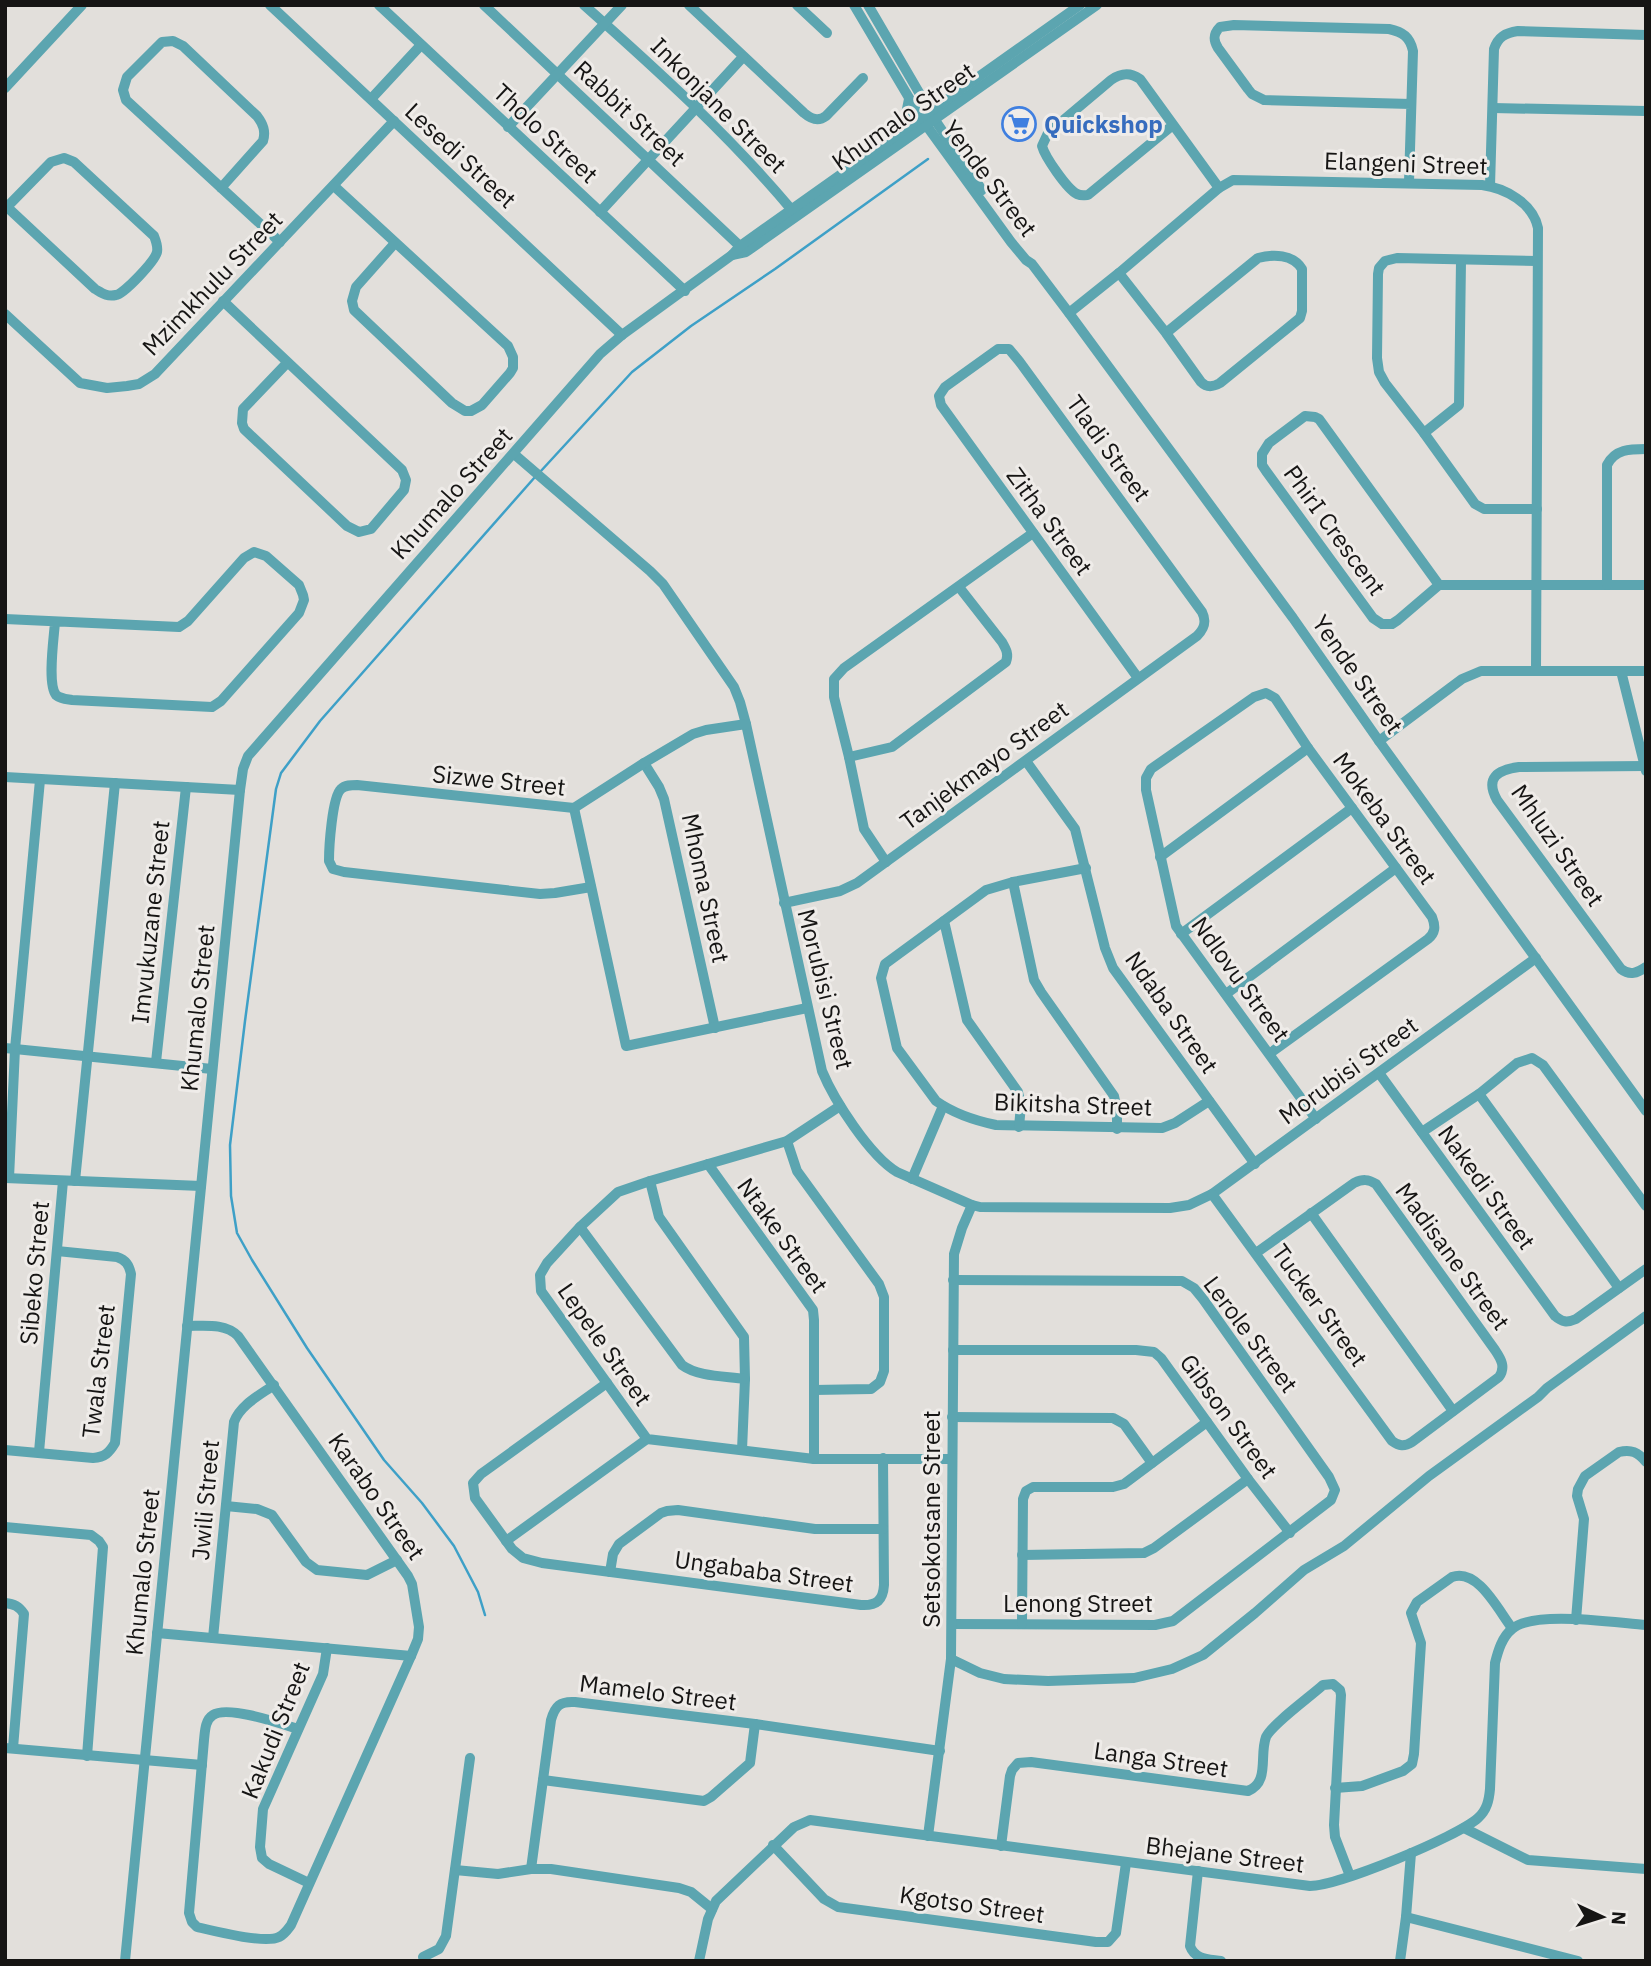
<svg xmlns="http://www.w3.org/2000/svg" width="1651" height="1966" viewBox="0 0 1651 1966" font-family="'IBM Plex Sans',sans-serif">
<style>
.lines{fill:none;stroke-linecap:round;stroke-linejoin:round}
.stream{stroke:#3ea0c7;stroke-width:2.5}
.minor{stroke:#5ca5b0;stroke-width:10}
.labels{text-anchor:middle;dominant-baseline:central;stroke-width:6;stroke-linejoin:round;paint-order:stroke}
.street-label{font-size:24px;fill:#161514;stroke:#efece9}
.shop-label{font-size:24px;font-weight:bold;fill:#366cbe;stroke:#efece9;text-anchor:start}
</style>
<rect width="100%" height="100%" fill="#e2dfdb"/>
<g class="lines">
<!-- stream -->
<g class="stream">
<polyline points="955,144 958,143 972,149"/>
<polyline points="540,472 632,372 691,326 775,269 928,159"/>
<polyline points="485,1615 478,1592 454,1546 422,1503 384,1460 307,1348 252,1260 237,1233 231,1196 230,1145 245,1021 276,789 281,773 320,721 535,477"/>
</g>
<!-- minor -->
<g class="minor">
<polyline points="270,5 622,335"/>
<polyline points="379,5 685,291"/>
<polyline points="484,5 744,250"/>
<path d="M584,5C656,69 729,135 791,209"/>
<path d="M689,5L804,113C811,119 818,122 826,116L863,78"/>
<polyline points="797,5 827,33"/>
<polyline points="854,5 921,118 1011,242 1026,260 1032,264 1069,313 1293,618 1379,741 1646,1111"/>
<polyline points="868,5 935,120 982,190"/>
<polyline points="5,88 82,5"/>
<polyline points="371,99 421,45"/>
<polyline points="1493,108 1646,111"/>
<path d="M1173,125L1088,195C1083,195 1082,196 1077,194C1067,189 1045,157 1042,146L1048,133L1111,80C1121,73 1130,72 1140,79L1219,188"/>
<polyline points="508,127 622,5"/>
<polyline points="898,133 906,114 909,99"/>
<path d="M1409,182L1413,51C1410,37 1403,32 1389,29L1234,25L1220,27C1213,34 1213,40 1218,48L1248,89L1252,94L1264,100L1411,104"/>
<polyline points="334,186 508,346 513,357 513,368 510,373 482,405 471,411 465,411 452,403 354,310 352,301 356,287 395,243"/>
<path d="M1490,186L1494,49C1498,37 1505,33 1518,31L1646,35"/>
<path d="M221,188L263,141C266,131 263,124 257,116L183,46L173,41L162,42L127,77L123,90L126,100L280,242"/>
<path d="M5,209L51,162L64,158L74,162L154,236C156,241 158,247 157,252C155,261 124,294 116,295C107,297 102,293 95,289L7,207"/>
<polyline points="600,212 743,57"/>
<polyline points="732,255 746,252 1097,5"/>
<polyline points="1537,261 1397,258 1385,261 1379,268 1378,274 1377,358 1379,372 1385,383 1424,433 1475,504 1484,509 1537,509"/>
<path d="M1119,273L1166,333L1201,382C1207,388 1213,387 1220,383L1300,318L1302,311V269C1293,254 1273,254 1258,258L1166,333"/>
<polyline points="223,301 402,470 406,480 404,490 371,529 359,532 347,526 244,429 242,423 243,409 287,363"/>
<path d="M1069,313L1119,273L1219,188L1233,180L1482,185C1505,188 1533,203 1538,228L1536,670"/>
<polyline points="5,314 80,383 107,388 127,386 139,384 155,374 394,121"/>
<polyline points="1424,433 1459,405 1461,261"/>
<path d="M514,454L650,571L663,584L734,687L740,702L746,724L822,1071C834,1100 870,1156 897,1172L972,1205L980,1207L1170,1208L1189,1205L1212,1194L1536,958"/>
<polyline points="1439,585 1319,419 1315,417 1305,416 1269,443 1262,454 1262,465 1266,471 1373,618 1382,624 1392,624 1398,620 1439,585 1646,585"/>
<path d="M1607,585V465C1615,449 1630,449 1646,449"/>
<path d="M5,619L179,627L188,621L244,558L254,552L266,556L299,585L303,595L304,600L299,613L221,701L212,707L72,700C66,699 61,699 56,695C47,684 54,637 55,622"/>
<polyline points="1621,671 1646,771"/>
<polyline points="1379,741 1462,679 1481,671 1646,671"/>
<path d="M849,757L892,747L1006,662C1009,654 1006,649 1002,642L959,587"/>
<polyline points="1026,761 1075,829 1105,948 1113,968 1255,1164"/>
<polyline points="644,763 659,787 664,799 715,1028"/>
<path d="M1646,766L1519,767C1497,770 1485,778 1497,800L1621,969C1630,976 1637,973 1646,967"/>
<polyline points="5,777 240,790"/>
<path d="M574,808L357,785C351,785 345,785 341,789C332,797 329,848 329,861L333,869L344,872L540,894L555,893L591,887"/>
<polyline points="574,808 626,1046 807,1008"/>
<polyline points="574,808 644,763 693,734 706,730 746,724"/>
<polyline points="1160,857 1308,748"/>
<polyline points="886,862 864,829 849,757 834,697 834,679 844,668 1033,533"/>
<path d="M1086,868L1013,882L986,890L885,964L881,978L897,1048L936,1101C953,1113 977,1121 996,1125L1162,1128L1175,1123L1209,1101"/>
<polyline points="1013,882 1034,980 1041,992 1114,1096 1117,1110 1117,1129"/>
<path d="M784,903L840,891L857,883L1197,636C1204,629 1207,622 1202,612L1019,361L1009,349H998L945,387L939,396L941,405L1138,678"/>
<polyline points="944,921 967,1020 1018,1092 1021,1105 1019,1127"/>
<polyline points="1181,934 1352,808"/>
<polyline points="1226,994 1396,868"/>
<polyline points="5,1048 212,1069"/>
<path d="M1269,1054L1428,939C1435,933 1436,927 1432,917L1308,748L1275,698L1266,693L1254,697L1151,769L1146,778V790L1176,926L1316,1119"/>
<polyline points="156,1062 186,787"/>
<path d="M1379,1073L1555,1316C1562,1322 1567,1323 1576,1319L1646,1269"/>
<polyline points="1479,1094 1619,1288"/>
<polyline points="840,1106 787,1141 650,1181 618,1192 580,1227 547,1263 540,1275 541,1291 647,1439 814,1459 952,1459"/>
<polyline points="1422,1132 1479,1094 1517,1063 1532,1058 1543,1065 1646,1206"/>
<polyline points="787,1141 797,1171 879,1284 884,1297 884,1371 880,1382 871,1389 814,1390"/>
<polyline points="708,1164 813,1310 814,1320 814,1459"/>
<polyline points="5,1178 201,1186"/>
<polyline points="9,1178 15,1049 40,780"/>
<polyline points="912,1179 943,1106"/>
<polyline points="75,1181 115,783"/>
<polyline points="650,1181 659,1217 744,1337 745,1379 742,1450"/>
<path d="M1212,1194L1392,1441C1399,1446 1404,1447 1412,1442L1499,1377C1506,1367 1501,1359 1495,1350L1376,1184C1368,1179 1363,1179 1354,1183L1256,1253"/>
<polyline points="1311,1213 1453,1411"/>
<path d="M580,1227L682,1365C698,1377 726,1376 745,1379"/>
<path d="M187,1326C205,1326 225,1323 238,1336L408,1576L412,1584L419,1627L418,1639L411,1656L291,1925C288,1929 285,1934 279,1937C265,1944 214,1931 197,1927L192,1922L189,1913L204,1740C205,1731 205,1720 213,1715C228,1705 282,1724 298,1729"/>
<polyline points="953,1350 1136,1350 1154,1352 1161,1358 1248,1479 1290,1533"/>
<path d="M607,1383L481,1474L473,1483L475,1498L512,1549L523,1558L542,1563L861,1605C877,1606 883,1600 884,1585L883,1458"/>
<polyline points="952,1417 1113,1418 1124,1424 1152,1463"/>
<path d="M5,1450L93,1458C105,1457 109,1453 115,1443L131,1274C129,1265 126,1260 117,1257L57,1251"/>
<polyline points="39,1452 63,1181"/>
<polyline points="226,1506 257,1509 272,1515 306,1562 317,1570 367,1575 397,1560"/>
<polyline points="5,1527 91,1535 99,1541 103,1547 87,1756"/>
<polyline points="506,1541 647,1439"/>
<polyline points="1022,1555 1144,1553 1154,1548 1248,1479"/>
<polyline points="610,1572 613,1554 619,1544 661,1513 667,1511 678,1510 815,1529 883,1529"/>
<path d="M5,1603C14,1604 19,1606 24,1614L13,1748"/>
<path d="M1576,1620L1584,1519L1577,1496L1578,1489L1585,1476L1619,1452C1631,1449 1638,1452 1646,1462"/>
<polyline points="952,1624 1155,1625 1173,1621 1331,1500 1335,1490 1329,1477 1203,1299 1194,1288 1182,1281 953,1280"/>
<polyline points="1022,1624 1023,1499 1026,1491 1033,1487 1113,1487 1124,1484 1207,1422"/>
<polyline points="157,1633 411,1656"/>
<path d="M213,1638L234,1422C240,1405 260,1395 274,1385"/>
<polyline points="951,1659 980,1673 1004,1679 1048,1681 1134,1678 1172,1669 1203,1655 1255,1613 1304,1570 1344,1546 1429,1476 1538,1397 1547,1388 1646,1316"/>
<polyline points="5,1748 202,1765"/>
<polyline points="543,1780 704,1801 711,1797 750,1763 755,1724"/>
<path d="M1335,1788L1362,1786L1403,1771L1412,1764L1414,1754L1421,1643L1411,1613L1417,1602L1452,1577C1478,1568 1498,1610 1512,1628"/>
<polyline points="1464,1828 1528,1860 1646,1869"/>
<polyline points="928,1836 951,1659 954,1254 962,1228 972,1205"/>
<polyline points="773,1845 824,1899 838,1907 1096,1942 1108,1942 1116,1933 1126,1863"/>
<path d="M1001,1846L1010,1776L1012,1770L1018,1763L1031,1762L1248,1791C1270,1782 1259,1756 1266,1737C1271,1725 1311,1696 1323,1685L1333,1684L1340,1690L1341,1695L1334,1825L1335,1837L1350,1876"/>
<path d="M531,1869L551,1720C555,1706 560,1701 575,1702L755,1724L940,1751"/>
<polyline points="455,1870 498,1874 531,1869 551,1869 679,1888 691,1892 712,1909"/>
<path d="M1198,1871L1190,1946C1195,1960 1209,1959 1221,1961"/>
<polyline points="309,1883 269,1864 262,1858 260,1847 263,1809 323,1674 327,1648"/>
<polyline points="1406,1917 1578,1961"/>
<polyline points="423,1957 439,1949 446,1936 470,1758"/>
<polyline points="125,1961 240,790 243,769 248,756 600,354 622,335 732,255 740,246 1080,5"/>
<path d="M699,1961L708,1919L716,1901L794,1827L810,1820L1310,1886C1338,1886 1457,1837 1478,1818C1487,1810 1489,1800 1490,1789L1495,1663C1498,1651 1502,1637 1512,1629C1533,1610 1616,1623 1646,1625"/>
<polyline points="1400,1961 1406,1917 1411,1853"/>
</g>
</g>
<!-- icons -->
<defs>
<g id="supermarket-ring" transform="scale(1.75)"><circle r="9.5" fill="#efece9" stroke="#3f7fe0" stroke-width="1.5"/><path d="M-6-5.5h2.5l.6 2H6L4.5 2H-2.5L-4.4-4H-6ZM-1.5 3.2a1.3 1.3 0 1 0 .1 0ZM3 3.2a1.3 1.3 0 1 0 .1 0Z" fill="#3f7fe0"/></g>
</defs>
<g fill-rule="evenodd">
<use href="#supermarket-ring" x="1019" y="124"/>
</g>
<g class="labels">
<!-- street labels -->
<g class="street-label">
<text transform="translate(719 105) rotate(45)">Inkonjane Street</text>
<text transform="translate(630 113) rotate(43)">Rabbit Street</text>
<text transform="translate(903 116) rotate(-35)">Khumalo Street</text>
<text transform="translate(546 133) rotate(43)">Tholo Street</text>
<text transform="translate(461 155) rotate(43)">Lesedi Street</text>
<text transform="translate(1406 163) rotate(2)">Elangeni Street</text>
<text transform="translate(990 178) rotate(53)">Yende Street</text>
<text transform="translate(212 283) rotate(-46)">Mzimkhulu Street</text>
<text transform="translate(1109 448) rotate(54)">Tladi Street</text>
<text transform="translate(451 493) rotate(-48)">Khumalo Street</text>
<text transform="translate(1050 521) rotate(54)">Zitha Street</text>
<text transform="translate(1335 530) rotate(54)">PhirI Crescent</text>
<text transform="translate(1358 674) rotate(55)">Yende Street</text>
<text transform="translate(984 765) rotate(-36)">Tanjekmayo Street</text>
<text transform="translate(499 780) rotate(6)">Sizwe Street</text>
<text transform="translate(1385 818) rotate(54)">Mokeba Street</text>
<text transform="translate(1558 845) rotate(55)">Mhluzi Street</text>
<text transform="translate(706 888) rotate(78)">Mhoma Street</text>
<text transform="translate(150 922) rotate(-84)">Imvukuzane Street</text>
<text transform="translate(1241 979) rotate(54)">Ndlovu Street</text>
<text transform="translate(826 989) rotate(76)">Morubisi Street</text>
<text transform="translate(197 1008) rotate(-84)">Khumalo Street</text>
<text transform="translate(1172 1012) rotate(55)">Ndaba Street</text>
<text transform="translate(1348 1070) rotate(-36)">Morubisi Street</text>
<text transform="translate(1073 1104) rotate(2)">Bikitsha Street</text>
<text transform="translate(1487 1187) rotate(54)">Nakedi Street</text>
<text transform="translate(783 1235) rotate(54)">Ntake Street</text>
<text transform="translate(1453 1256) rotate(54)">Madisane Street</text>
<text transform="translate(34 1273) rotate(-85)">Sibeko Street</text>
<text transform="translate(1320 1305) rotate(54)">Tucker Street</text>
<text transform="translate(1251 1334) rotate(53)">Lerole Street</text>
<text transform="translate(605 1344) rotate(55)">Lepele Street</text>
<text transform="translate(98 1371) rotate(-83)">Twala Street</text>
<text transform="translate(1229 1416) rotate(54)">Gibson Street</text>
<text transform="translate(377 1496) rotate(55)">Karabo Street</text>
<text transform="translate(205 1500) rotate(-85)">Jwili Street</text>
<text transform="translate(931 1519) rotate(-90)">Setsokotsane Street</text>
<text transform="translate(764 1571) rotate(8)">Ungababa Street</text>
<text transform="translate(142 1572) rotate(-84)">Khumalo Street</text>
<text x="1078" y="1603">Lenong Street</text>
<text transform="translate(658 1692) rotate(7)">Mamelo Street</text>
<text transform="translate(275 1730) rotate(-68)">Kakudi Street</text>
<text transform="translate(1161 1759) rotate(8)">Langa Street</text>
<text transform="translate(1225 1854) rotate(7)">Bhejane Street</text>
<text transform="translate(972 1904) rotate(8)">Kgotso Street</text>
</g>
<!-- shop labels -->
<g class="shop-label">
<text x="1044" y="124">Quickshop</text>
</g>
</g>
<!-- border -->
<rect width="1651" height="1966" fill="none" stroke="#161514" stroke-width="14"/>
<!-- north arrow -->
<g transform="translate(1602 1917) rotate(94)" stroke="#efece9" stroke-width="5" paint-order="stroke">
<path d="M0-5L12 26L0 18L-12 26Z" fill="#161514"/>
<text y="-10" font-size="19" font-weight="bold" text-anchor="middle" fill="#161514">N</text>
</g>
</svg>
